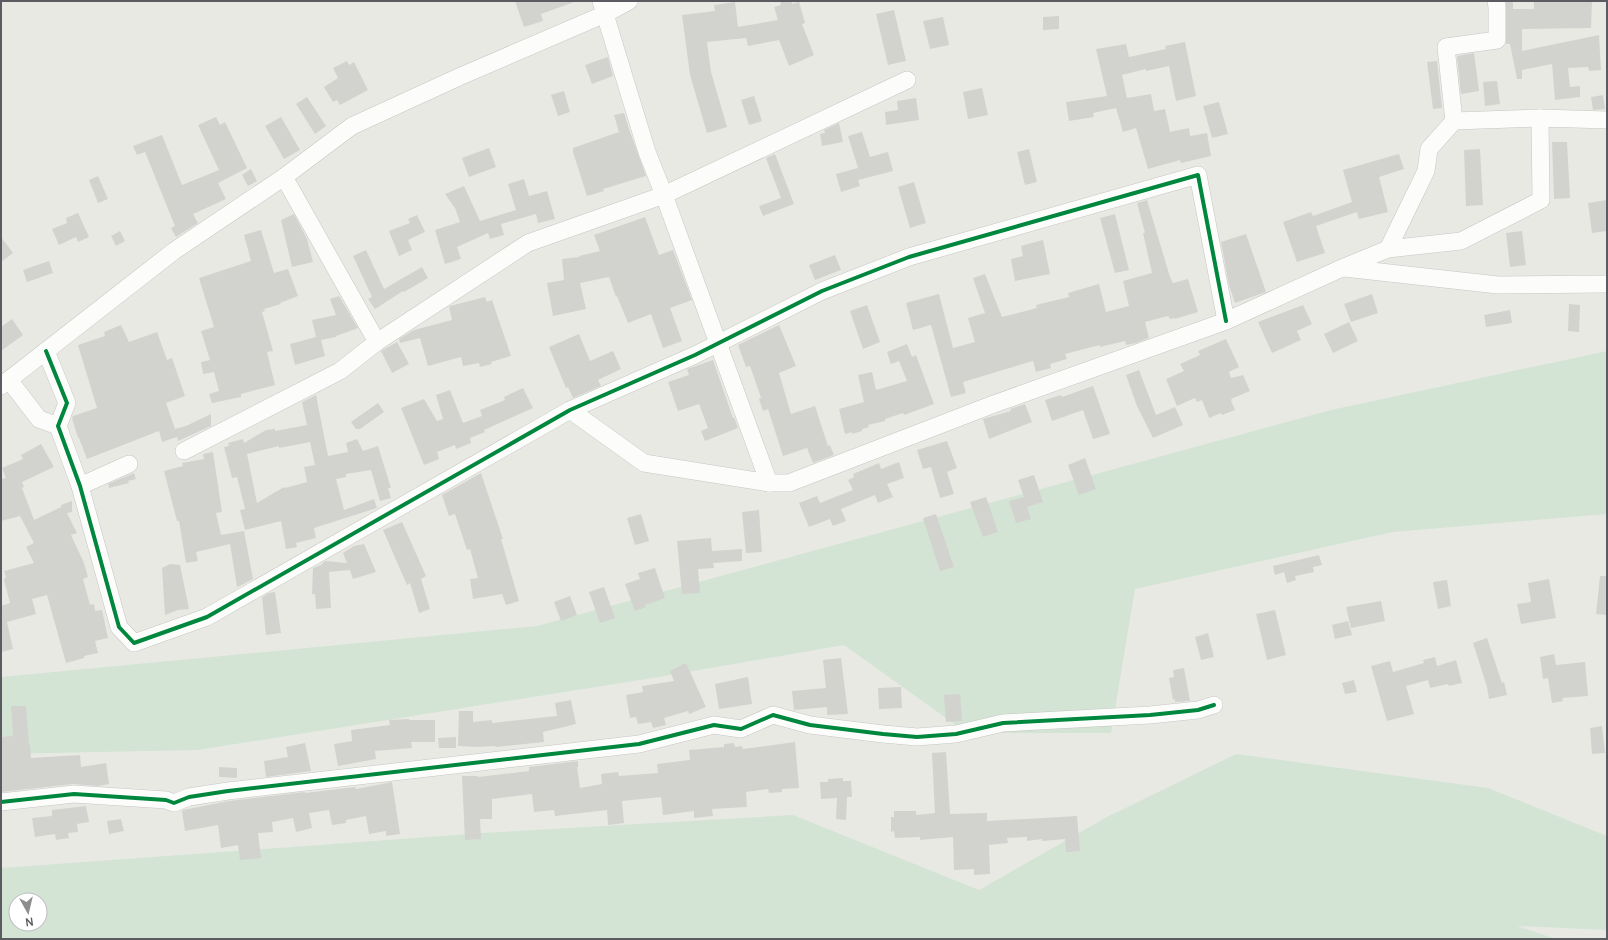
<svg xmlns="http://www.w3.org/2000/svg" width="1608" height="940" viewBox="0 0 1608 940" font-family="Manrope,sans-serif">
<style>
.green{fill:#d3e4d4;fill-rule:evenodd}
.building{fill:#d2d2cf;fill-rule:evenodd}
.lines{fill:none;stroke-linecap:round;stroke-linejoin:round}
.minor-casing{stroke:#c5c5c5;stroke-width:18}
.minor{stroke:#fcfcfb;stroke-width:17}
.cycleway-casing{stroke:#fff;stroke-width:6}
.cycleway{stroke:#00873e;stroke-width:4}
</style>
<rect width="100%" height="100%" fill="#e9e9e4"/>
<!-- green -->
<g class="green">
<polygon points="1607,351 1607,514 1393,532 1135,589 1111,733 967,733 844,645 659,677 198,750 1,754 1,677 537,626 1331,410"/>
<path d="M1236,754L1488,788L1607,836V930L1517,926L1556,939H1V868L483,833L793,815L979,890L1107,817ZM16,900H40V924H16Z"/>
</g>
<!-- building -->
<g class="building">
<polygon points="515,1 573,1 574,2 541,14 543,21 524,27"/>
<polygon points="780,1 792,1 792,4 799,2 805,23 802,24 814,55 789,66 779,40 748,46 746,38 707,42 711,72 727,127 707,133 690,75 682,15 715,11 714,5 735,2 738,27 778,20 774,7 781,5"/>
<polygon points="1506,1 1513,1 1513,9 1534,9 1534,1 1592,1 1591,28 1522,29 1522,51 1599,35 1601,70 1589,71 1588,67 1568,68 1570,87 1580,86 1580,97 1555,100 1552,64 1522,70 1522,79 1517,79 1510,44 1506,44"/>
<polygon points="894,10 906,61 888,65 876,14"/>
<polygon points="1059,16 1059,29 1043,30 1043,17"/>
<polygon points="943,17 949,45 930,49 923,21"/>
<polygon points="1185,42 1196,96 1176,101 1169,66 1146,71 1146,69 1122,75 1127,98 1151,94 1154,111 1165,109 1170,132 1189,128 1190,136 1207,133 1211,156 1181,163 1180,160 1148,169 1136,128 1123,132 1116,108 1093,113 1094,117 1069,121 1066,102 1107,96 1096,49 1126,44 1129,57 1166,49 1165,46"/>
<polygon points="1474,53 1479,91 1461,94 1457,56"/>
<polygon points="608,57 613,76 592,84 585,65"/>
<polygon points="347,61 349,65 354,62 368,90 340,105 337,100 333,102 324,87 338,78 333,68"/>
<polygon points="1437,61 1442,108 1433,109 1427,62"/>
<polygon points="1497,81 1500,104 1485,106 1483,82"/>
<polygon points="982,88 988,115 968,119 963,92"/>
<polygon points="564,91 570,112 558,116 551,95"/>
<polygon points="1603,95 1605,109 1593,110 1591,97"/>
<polygon points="754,96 762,121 749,125 741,100"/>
<polygon points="307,97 326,126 315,134 296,104"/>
<polygon points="916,98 919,120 886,125 885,112 898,110 897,101"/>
<polygon points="1219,102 1228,134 1212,138 1203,106"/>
<polygon points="624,113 629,129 646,176 603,189 604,191 587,196 573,152 573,148 619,132 614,115"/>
<polygon points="216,117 220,125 225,122 247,168 218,183 226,199 193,214 198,223 176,237 171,228 175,226 145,152 137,155 133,146 162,135 182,185 219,170 198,125"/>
<polygon points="281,117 300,150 284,159 265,126"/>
<polygon points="839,123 843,142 822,146 820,134 825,133 824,130"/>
<polygon points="862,132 870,157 888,152 893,171 858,180 860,186 841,192 836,174 858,168 848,136"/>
<polygon points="1552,142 1567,142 1570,198 1554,199"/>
<polygon points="489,148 496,167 469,177 462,158"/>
<polygon points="1029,149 1037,182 1025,185 1017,152"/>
<polygon points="1480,149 1483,205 1466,206 1464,150"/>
<polygon points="775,154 794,204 763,216 759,206 781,198 766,158"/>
<polygon points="1399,154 1404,169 1379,177 1388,212 1359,219 1357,212 1316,226 1325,253 1297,262 1283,222 1311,212 1313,216 1352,202 1343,170"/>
<polygon points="251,169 257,181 248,186 242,175"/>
<polygon points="98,176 108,199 98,203 89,180"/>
<polygon points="524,179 529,196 547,191 555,219 538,223 536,214 501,224 504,235 490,239 488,233 457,247 461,259 445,264 435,230 460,222 455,208 445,194 464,186 480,221 516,210 508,184"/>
<polygon points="914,182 926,223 910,228 898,187"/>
<polygon points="1147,200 1170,277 1173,283 1188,279 1198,312 1175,319 1175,318 1170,319 1168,316 1145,322 1149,338 1136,343 1126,345 1125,341 1100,347 1100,345 1065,354 1067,359 1050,364 1051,368 1036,372 1033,361 963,382 966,393 951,397 931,325 913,330 906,303 939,294 953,348 975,342 968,318 985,313 973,278 985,274 1002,317 1037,308 1036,305 1069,297 1068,293 1099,284 1106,312 1129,306 1123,281 1152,273 1143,233 1145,233 1137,203"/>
<polygon points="1607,200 1607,231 1592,233 1588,203"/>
<polygon points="78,213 89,237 78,242 76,237 59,245 52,229 67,223 66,218"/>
<polygon points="294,214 307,239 313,262 292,267 281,220"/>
<polygon points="1115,214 1129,270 1115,273 1100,218"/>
<polygon points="417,215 425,232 408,240 412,250 399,256 389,231 410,223 408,219"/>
<polygon points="645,217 659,255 673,250 692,300 670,308 682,341 663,348 651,314 628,323 617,296 616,297 609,277 580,283 586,309 553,316 547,283 564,280 562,259 579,257 579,256 600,251 594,235"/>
<polygon points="261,230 274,273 288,269 298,296 280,303 281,304 264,309 265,311 262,312 273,351 267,352 275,385 241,394 241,397 212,403 209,394 219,391 214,372 203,374 201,362 210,360 201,331 214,327 199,278 251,261 244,235"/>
<polygon points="120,231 125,241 116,246 111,236"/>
<polygon points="1522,231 1526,265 1510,267 1506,233"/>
<polygon points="1246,234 1266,292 1235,303 1229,285 1221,242"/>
<polygon points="1,237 13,253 1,262"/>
<polygon points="1043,240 1050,274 1015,281 1011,259 1023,256 1021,246"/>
<polygon points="366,250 384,289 422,267 428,278 404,292 403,291 375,309 368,299 372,297 353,256"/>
<polygon points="835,255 841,270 815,280 809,265"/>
<polygon points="49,261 53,273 27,282 23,270"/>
<polygon points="1372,294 1378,313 1351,322 1344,304"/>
<polygon points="339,296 358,328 336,336 336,337 321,340 325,356 295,365 290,344 316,337 312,320 336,315 330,299"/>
<polygon points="485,297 487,302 492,300 511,356 491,362 492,364 480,367 479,363 463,366 461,357 428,366 420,338 400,343 399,339 414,330 452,320 449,307 450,306"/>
<polygon points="1569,304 1580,305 1579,332 1568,331"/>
<polygon points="867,305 880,342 863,349 850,311"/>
<polygon points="1303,305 1312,324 1297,331 1301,340 1272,353 1258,322"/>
<polygon points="1510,310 1512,323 1486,327 1484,315"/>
<polygon points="12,319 23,335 1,351 1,327"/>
<polygon points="1349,322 1358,341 1333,353 1324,334"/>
<polygon points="121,325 129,342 157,332 167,360 172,358 185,396 166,403 175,429 186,426 211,414 211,426 178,441 177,437 162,442 159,431 87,459 79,438 78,438 72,418 73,416 97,408 78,345 105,336 104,332"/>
<polygon points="779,325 796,366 779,373 791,414 815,406 828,446 830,445 834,455 813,463 807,448 783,456 768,409 763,411 759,399 761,398 750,366 746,367 738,345"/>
<polygon points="579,334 590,361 613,351 621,369 598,380 601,386 573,398 568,387 566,388 549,347"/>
<polygon points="1226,339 1239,367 1229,372 1231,378 1243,375 1250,391 1231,399 1232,400 1231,401 1235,410 1222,415 1221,413 1209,418 1202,400 1197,402 1195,398 1177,406 1166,379 1184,371 1180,364 1200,355 1198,351"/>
<polygon points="397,342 409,364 392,373 381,351"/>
<polygon points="907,344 912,357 916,355 934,404 904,415 903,413 885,419 885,421 868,425 869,427 862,429 862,431 852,434 852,432 845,434 839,409 864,402 858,375 872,372 876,390 907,381 899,361 891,364 887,352"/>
<polygon points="713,360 733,418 734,417 738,428 705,441 701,431 708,428 699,404 678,411 668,382 689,375 687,369"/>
<polygon points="1139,370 1156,415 1175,407 1183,425 1153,438 1137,406 1126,375"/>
<polygon points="1093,386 1110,434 1093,439 1083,410 1052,421 1045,400 1061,395 1062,397"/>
<polygon points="523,388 533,408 484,430 485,432 470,438 471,443 456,449 455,445 437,452 439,459 424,465 401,408 424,399 437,421 443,419 436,395 450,390 463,423 482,416 480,410 505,400 504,397"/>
<path d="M316,395L328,456L348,452L346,443L357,439L363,451L378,446L391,488H388L391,498L380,501L371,470L346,474V477L336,479L344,510L374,499L377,508L314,528L316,538L296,543L297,547L286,549L281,521L245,530L240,510L245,509L237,477L232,478L224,447L229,446L228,443L243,439L244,443L266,430L275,429V431L307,425L302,402ZM310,442L315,465L304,467L307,482L285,488L284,487L257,503L247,454L279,446V448Z"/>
<polygon points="378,403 384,412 360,429 356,429 351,422"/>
<polygon points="1025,404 1032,422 989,439 983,419 1011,411 1010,409"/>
<polygon points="947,441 957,468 947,472 954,494 940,498 931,467 923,469 917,450"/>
<polygon points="41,444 54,467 22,482 24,487 22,488 34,520 61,507 61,505 72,501 72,512 67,513 77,533 71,535 84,563 88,577 83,579 90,605 94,604 95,611 102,610 108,638 95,641 98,653 84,656 84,658 66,663 47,595 32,599 36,614 7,622 13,649 1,652 1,606 10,603 4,580 6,577 4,571 34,563 26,547 34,543 20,516 1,521 1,479 6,478 2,468 23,459 21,455"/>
<polygon points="213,452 222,512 216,513 221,535 244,531 253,579 237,587 230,544 196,552 198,561 186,563 179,521 177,521 164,471 183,466 182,463 204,459 203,454"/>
<polygon points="1085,458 1096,489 1079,495 1068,465"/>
<polygon points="899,462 904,478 887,484 893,497 878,503 875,495 841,509 846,521 833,526 830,519 809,527 799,503 817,496 820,503 853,490 848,480 854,477 853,474 879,463 881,469"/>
<polygon points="134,473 136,479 128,481 129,483 109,488 108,484"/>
<polygon points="481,473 503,539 501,539 519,601 506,605 502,594 473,599 470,579 478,578 470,549 467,550 455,514 449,516 442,495"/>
<polygon points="1034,475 1043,502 1027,507 1031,519 1016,523 1009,501 1024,497 1018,480"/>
<polygon points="986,497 998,532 983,537 970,502"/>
<polygon points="759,510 762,552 746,553 742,512"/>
<polygon points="641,514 649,541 635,545 627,518"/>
<polygon points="936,514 954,567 940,571 923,518"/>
<polygon points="402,522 426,576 421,579 430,609 419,613 410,583 407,585 383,530"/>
<polygon points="711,538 712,551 742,549 742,561 713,563 714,568 698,569 700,593 682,594 677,541"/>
<polygon points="364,544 376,572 353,579 350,570 329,572 331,608 316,609 315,594 312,594 313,568 321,565 325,561 347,563 343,553 354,546"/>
<polygon points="1319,555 1322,565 1313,567 1314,572 1295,576 1296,580 1287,583 1284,572 1275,575 1273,566"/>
<polygon points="170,564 180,565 189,609 178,610 165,615 162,568"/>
<polygon points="655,568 665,598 645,605 646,607 635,611 625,584 640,579 638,573"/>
<polygon points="1600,576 1607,576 1607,615 1596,614"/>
<polygon points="1549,579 1556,618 1521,624 1517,604 1531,602 1528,583"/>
<polygon points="1447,580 1451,606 1438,609 1433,582"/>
<polygon points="604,587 615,618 600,623 589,592"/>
<polygon points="275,592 281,633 266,635 262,597 269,593"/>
<polygon points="570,596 577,615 561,621 554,602"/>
<polygon points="1381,601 1385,621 1351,628 1346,607"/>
<polygon points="1275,610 1286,655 1267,660 1256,614"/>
<polygon points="1348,621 1352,635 1335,639 1332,625"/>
<polygon points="1208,633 1214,657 1201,660 1195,637"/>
<polygon points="1487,638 1502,683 1504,682 1507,695 1489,699 1487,687 1473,643"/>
<polygon points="1554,654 1556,665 1585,662 1588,696 1562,698 1563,701 1552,703 1548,678 1543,679 1540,657"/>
<polygon points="1435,657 1437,666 1456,660 1462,683 1449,686 1448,684 1430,688 1428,680 1406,686 1414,714 1387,721 1371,666 1390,661 1393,672 1424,663 1423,660"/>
<polygon points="841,658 848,714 827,715 827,707 794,710 792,691 826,688 823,660"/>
<polygon points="686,663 706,707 689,714 688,711 664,718 666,725 653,728 651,722 638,724 636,717 630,718 626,695 643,692 642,686 674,681 670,671"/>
<polygon points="1184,668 1190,701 1175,702 1175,699 1173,700 1169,678 1174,677 1173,670"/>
<polygon points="748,677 752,704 719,709 715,684"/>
<polygon points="1354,680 1357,692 1345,694 1342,683"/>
<polygon points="901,687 902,708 879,709 878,688"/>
<polygon points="960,694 962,721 946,722 944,695"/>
<polygon points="571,700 576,724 543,732 544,742 496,747 495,746 476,747 458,746 459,711 473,711 473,722 492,720 492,723 557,716 555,703"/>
<polygon points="11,706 26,706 29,745 30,744 31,758 80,755 81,767 106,763 109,784 98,786 73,784 1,792 1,737 13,736"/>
<polygon points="409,719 409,720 435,720 435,742 411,742 412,748 375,751 376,759 338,766 334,744 352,741 351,730 390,725 389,720"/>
<polygon points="1602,726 1605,753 1592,754 1590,728"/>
<polygon points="456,737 456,748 439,748 438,738"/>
<polygon points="795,742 799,788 782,789 782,792 769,793 768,789 746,792 747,807 712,809 713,816 694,818 694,811 663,815 661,797 622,801 624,823 608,825 607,810 555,816 554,810 534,812 532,794 492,799 492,819 480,819 481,839 465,840 462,776 477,776 478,777 529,771 529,767 578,761 578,767 577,767 580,788 602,784 601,774 618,772 619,776 658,773 657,764 690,760 689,750 723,747 724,748 724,744 734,743 735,747 742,746 743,749"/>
<polygon points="305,743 311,771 266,777 264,761 288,757 286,747"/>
<polygon points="946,752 950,814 987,813 987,821 1077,816 1080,851 1066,852 1065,839 1042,841 1042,839 1027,841 1027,837 1007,838 1008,843 989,845 990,874 974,875 974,869 954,870 953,837 920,840 920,837 895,838 894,831 891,832 891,817 894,817 894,811 916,811 916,815 935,813 932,753"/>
<polygon points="219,767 237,768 237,778 219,777"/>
<polygon points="843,778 843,781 851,781 852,797 847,797 846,820 836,819 837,798 821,799 820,782 828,782 828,779"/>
<polygon points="392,782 400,834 386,836 386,831 369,834 366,816 346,820 346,823 332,825 329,810 309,813 312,828 296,832 293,818 272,822 273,832 258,833 261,858 240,860 238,845 221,848 218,825 185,831 182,811 183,810 229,801 305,792 305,793 355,787 356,789"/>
<polygon points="86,806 89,822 77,824 78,832 68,833 69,838 56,840 55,834 35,837 32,818 52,816 52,810"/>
<polygon points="121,819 124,831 109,834 107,821"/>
</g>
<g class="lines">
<!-- minor casing -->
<g class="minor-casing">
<g id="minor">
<polyline points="601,1 647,152 664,195 769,483"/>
<polyline points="1454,121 1540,118"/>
<polyline points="284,177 377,342"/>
<polyline points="1388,249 1426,171 1429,149 1454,121 1446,47 1497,40 1497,7 1496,1"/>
<polyline points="1344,268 1498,285 1607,284"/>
<polyline points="46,351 67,403 58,426 80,486 119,627 134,643 207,617 570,410 695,355 822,291 909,257 1198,175 1226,321"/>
<polyline points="9,380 39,419 58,426"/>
<polyline points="1,386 174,251 284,177 352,126 461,76 605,14 629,1"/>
<polyline points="570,410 644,463 769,483 789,483 994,404 1226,321 1342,268 1388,249 1461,241 1541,200 1540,118 1607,120"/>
<polyline points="184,451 340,371 377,342 528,243 664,195 907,80"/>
<polyline points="80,486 129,464"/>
<polyline points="1,802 74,794 166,800 174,803 189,797 228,791 639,744 714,725 741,729 773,715 810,725 883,734 917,737 956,734 1003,723 1150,715 1198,710 1214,705"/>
</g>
</g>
<!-- minor -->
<use href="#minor" class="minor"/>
<!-- cycleway casing -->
<g class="cycleway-casing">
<g id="cycleway">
<polyline points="46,351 67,403 58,426 80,486 119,627 134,643 207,617 570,410 695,355 822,291 909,257 1198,175 1226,321"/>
<polyline points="1,802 74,794 166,800 174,803 189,797 228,791 639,744 714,725 741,729 773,715 810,725 883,734 917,737 956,734 1003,723 1150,715 1198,710 1214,705"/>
</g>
</g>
<!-- cycleway -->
<use href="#cycleway" class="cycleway"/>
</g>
<!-- border -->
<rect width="1608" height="940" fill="none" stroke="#5a5c61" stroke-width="4"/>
<!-- north arrow -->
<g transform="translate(28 912) rotate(172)"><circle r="19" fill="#ffffff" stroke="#bdbec0"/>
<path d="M0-3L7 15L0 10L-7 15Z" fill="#8c8d8f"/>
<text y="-6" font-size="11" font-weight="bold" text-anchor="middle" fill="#5a5c61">N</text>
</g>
</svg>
